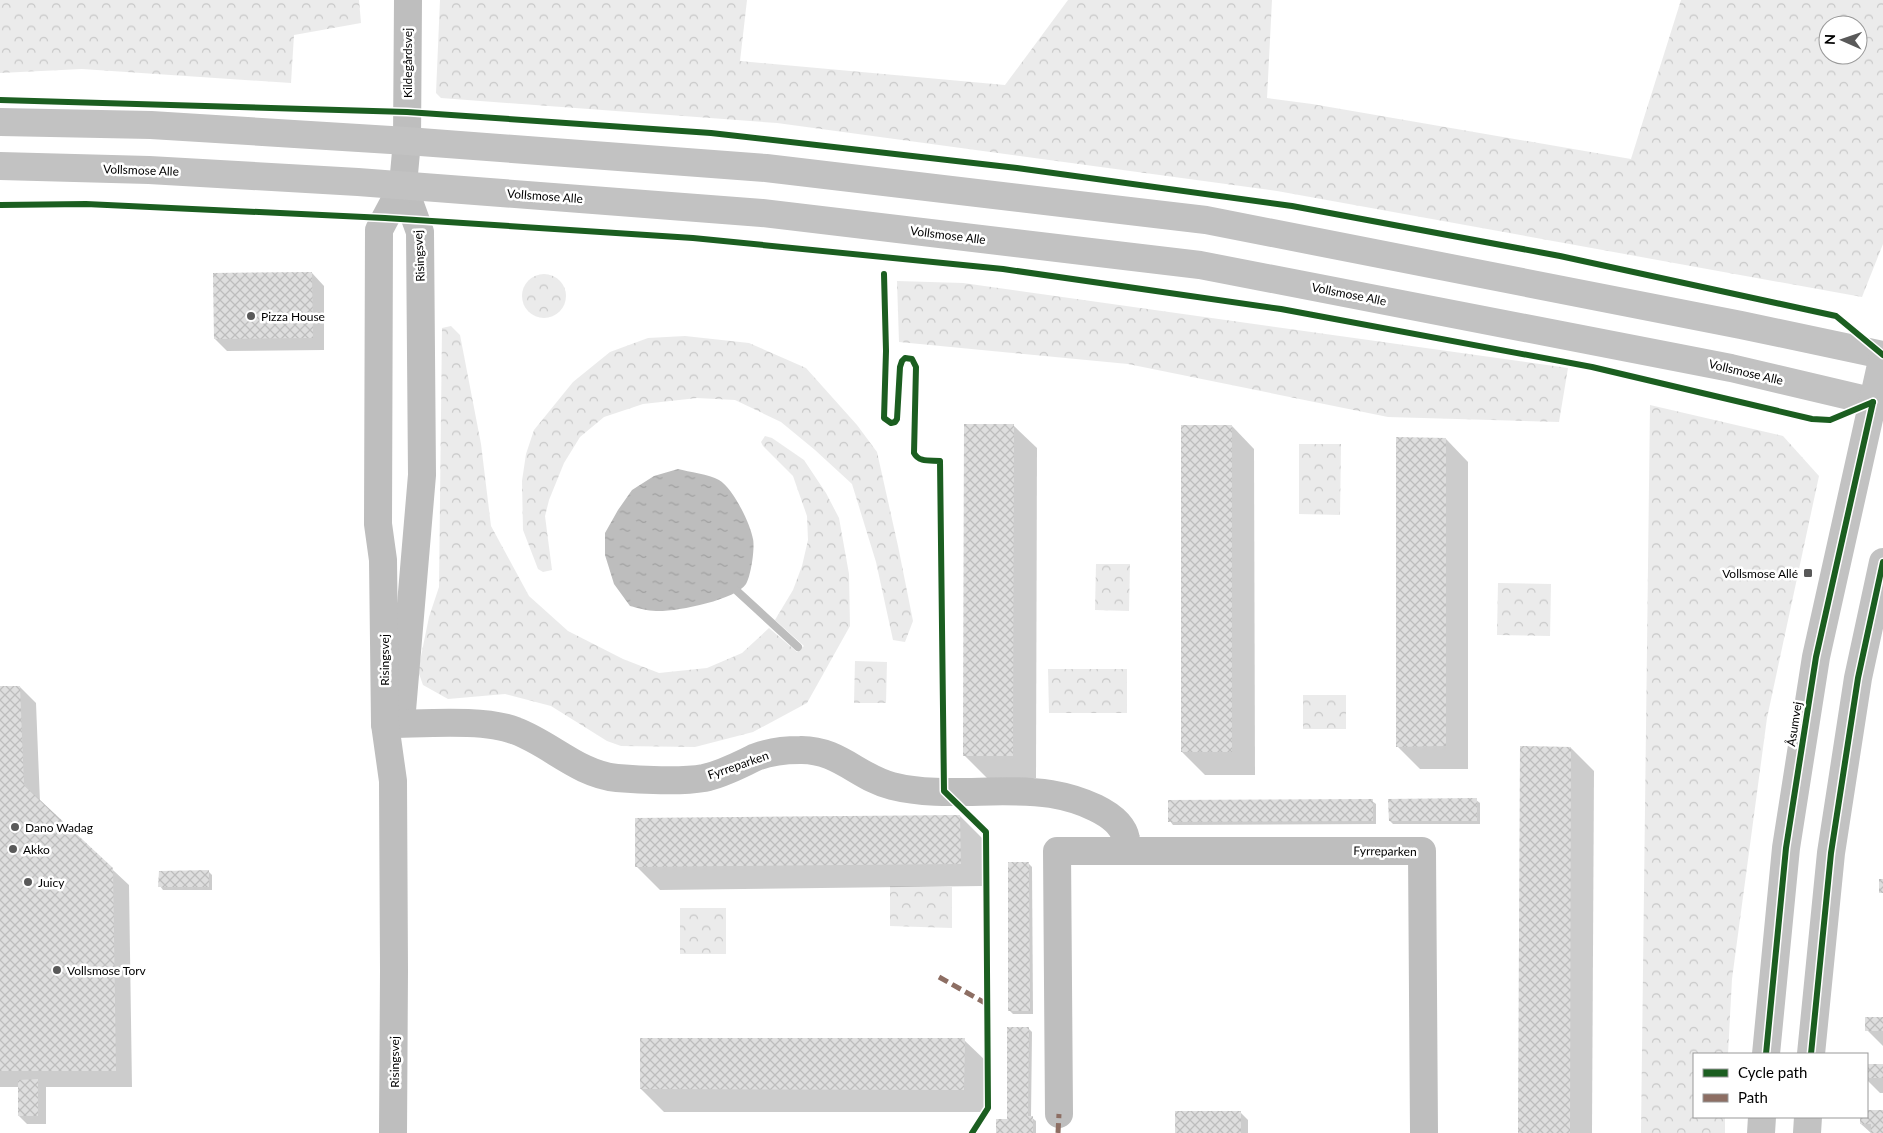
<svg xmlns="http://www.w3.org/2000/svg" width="1883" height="1133" viewBox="0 0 1883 1133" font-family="Lato,sans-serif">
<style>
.forest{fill:url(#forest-crowns);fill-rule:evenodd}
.water{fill:url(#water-ripples)}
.shadow{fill:#0003}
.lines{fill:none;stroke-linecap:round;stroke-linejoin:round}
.stream{stroke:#bdbdbd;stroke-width:8}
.building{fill:url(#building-cross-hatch)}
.street{stroke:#bebebe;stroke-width:28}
.secondary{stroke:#c2c2c2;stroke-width:28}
.quiet{stroke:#8d6e63;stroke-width:5;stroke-dasharray:10 5;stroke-linecap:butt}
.cycleway-casing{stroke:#fff;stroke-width:9}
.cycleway{stroke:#1b5e20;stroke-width:6}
.poi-dot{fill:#595959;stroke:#fff;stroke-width:2}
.labels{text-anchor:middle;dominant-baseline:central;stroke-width:5;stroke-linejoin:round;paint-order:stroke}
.street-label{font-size:12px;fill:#000;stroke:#fff}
.poi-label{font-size:12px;fill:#000;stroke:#fff;text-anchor:start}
</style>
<defs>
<pattern id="forest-crowns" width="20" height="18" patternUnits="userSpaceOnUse" patternTransform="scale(1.25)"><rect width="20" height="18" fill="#ebebeb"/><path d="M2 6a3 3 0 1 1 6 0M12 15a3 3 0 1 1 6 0" fill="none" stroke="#c8c8c8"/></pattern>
<pattern id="water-ripples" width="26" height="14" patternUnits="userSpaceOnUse" patternTransform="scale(1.25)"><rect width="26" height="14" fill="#bdbdbd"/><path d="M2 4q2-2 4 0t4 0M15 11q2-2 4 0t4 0" fill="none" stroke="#a1a1a1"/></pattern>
<pattern id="building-cross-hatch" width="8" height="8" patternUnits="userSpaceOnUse" patternTransform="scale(1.25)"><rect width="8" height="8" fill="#dedede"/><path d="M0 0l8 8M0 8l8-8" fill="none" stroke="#bdbdbd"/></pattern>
</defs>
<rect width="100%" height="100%" fill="#fff"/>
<!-- forest -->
<g class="forest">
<polygon points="0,0 359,0 361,23 294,35 291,83 82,69 0,73"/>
<path d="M440,0H747L740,61L1005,85L1068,0H1272L1267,98L1312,104L1631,159L1681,0H1883V244L1862,297L1277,191L777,123L441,98L436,93ZM1828,25H1858V55H1828Z"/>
<circle cx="544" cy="296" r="22"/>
<polygon points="897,281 963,283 1568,368 1559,422 1388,417 1128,364 899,342"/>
<polygon points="451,326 460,335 481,444 491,526 529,596 568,631 623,659 659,673 707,668 742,653 769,628 797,652 804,646 775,620 793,590 802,566 808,540 807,516 793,476 763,446 761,442 765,436 772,438 804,460 826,493 839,518 849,574 850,626 807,703 753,732 695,747 621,746 607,741 551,706 505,694 448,699 423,685 418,671 429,617 439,587 442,328"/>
<polygon points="685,336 749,343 806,368 857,425 877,452 898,546 913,621 905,642 893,640 876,562 852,484 815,450 781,422 735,400 697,398 643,404 604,417 580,437 564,463 549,500 545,516 552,570 543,572 538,569 523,530 522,481 526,454 534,430 573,382 610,352 648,338"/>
<polygon points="1650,405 1783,436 1819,476 1767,718 1732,979 1728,1054 1694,1054 1694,1117 1725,1117 1725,1133 1641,1133"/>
<polygon points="1299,444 1341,444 1340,515 1299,514"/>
<polygon points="1096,564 1130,564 1129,611 1095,610"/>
<polygon points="1498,583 1551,584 1550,636 1497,635"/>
<polygon points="855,661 887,662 886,703 854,703"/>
<polygon points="1048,669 1127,669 1127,713 1049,713"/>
<rect x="1303" y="695" width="43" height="34"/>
<polygon points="890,886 952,887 952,928 890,926"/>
<rect x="680" y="908" width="46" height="46"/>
</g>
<!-- water -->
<path class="water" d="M678,469C689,472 709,474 719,480C733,488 750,523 753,539C755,548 751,576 746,584C736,600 675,612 656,611C648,611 638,608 630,606L614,584L605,555V533L618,510L632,490L654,476Z"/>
<!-- shadow -->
<g class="shadow">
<polygon points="312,273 324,286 324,350 227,351 215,339"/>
<polygon points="1014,426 1037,448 1036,778 987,778 964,755"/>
<polygon points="1232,426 1254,449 1255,775 1205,775 1182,752"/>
<polygon points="1446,439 1468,462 1468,769 1420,769 1397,746"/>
<polygon points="0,687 20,687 36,703 40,802 129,885 132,1087 46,1087 46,1124 27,1124 19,1116 19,1087 0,1087"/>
<polygon points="1571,748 1594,771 1592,1133 1519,1133"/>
<polygon points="1476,800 1480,803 1480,824 1393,824 1390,821"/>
<polygon points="1372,801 1376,804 1376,824 1173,825 1170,821"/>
<polygon points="960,816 983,839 983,886 660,890 637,867"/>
<polygon points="1029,864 1032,867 1033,1014 1013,1014 1010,1011"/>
<polygon points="208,871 212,875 212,890 163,890 160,886"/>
<polygon points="1883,1019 1883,1046 1867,1030"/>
<polygon points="1028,1028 1032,1032 1031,1117 1036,1121 1036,1133 997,1133 1008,1121"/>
<polygon points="964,1040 987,1062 987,1112 664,1112 641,1089"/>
<polygon points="1867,1065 1883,1065 1883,1093 1880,1093 1867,1080"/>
<polygon points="1867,1111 1883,1111 1883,1133 1871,1133 1861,1124 1861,1117 1867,1117"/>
<polygon points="1240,1112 1248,1120 1248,1133 1177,1133"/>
</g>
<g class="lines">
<!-- stream -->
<polyline class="stream" points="737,591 798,647"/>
</g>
<!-- building -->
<g class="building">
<polygon points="312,272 313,338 214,339 213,273"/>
<polygon points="964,424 1014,424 1013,756 963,756"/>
<rect x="1181" y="425" width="51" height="327"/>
<polygon points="1396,437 1446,438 1446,746 1396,747"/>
<polygon points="0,686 20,686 24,785 113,868 116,1071 0,1071"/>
<polygon points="1520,746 1571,747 1570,1133 1518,1133"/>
<polygon points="1477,798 1477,821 1389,821 1388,799"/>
<polygon points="1373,799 1373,821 1168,822 1168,800"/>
<polygon points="960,815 961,864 635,867 635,818"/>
<polygon points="1008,862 1029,862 1030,1011 1008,1011"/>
<polygon points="209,870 209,887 158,887 159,871"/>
<rect x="1879" y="879" width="4" height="14"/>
<rect x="1865" y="1017" width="18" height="14"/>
<polygon points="1007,1027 1029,1027 1028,1116 1033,1116 1033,1133 996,1133 996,1119 1007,1119"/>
<polygon points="640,1038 965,1038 964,1090 640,1089"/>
<rect x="1867" y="1064" width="16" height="14"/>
<polygon points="38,1079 38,1116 18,1116 18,1080"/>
<polygon points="1867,1110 1883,1110 1883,1133 1871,1133 1871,1124 1860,1124 1860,1117 1867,1117"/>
<rect x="1175" y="1111" width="66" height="22"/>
</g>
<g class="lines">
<!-- street -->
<g class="street">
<polyline points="401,722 422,475 420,232 403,185"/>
<path d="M385,724C421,724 484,718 516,731C551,744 578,774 617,778C640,780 682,782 704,778C723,774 739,765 756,757C769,752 786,750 800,750C838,749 859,778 892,786C943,799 999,786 1051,794C1075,798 1121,812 1126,839C1127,843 1126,847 1126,851"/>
<polyline points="1059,1114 1057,851 1422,851 1424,1133"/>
<polyline points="393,1133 394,971 393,781 385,724 383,560 378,524 379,230 403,185 407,141 408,0"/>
</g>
<!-- secondary -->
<g class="secondary">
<polyline points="0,122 151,125 407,141 766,168 1206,220 1741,325 1883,355"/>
<polyline points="0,166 149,170 358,182 762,213 1200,265 1731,368 1883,404"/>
<polyline points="1766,1054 1786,848 1816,657 1883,356"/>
<polyline points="1811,1054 1831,853 1858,678 1883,562"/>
<polyline points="1761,1133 1762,1117"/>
<polyline points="1807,1133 1808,1117"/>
</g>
<!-- quiet -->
<g class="quiet">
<polyline points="939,977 987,1004"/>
<polyline points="1058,1133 1059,1114"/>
</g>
<!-- cycleway casing -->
<g class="cycleway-casing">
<g id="cycleway">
<polyline points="0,100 407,112 711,133 1017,168 1292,206 1560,256 1836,316 1883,355"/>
<polyline points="0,205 86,204 385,218 693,238 1003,269 1281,309 1592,367 1812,419 1830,420 1873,402"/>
<path d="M884,274L886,351L884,418L891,423L895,422L897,419L900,367L902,361L905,358L912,359L916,367L914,453C919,463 931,460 940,461L944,791L986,832L988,1108L972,1133"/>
<polyline points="1766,1054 1786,848 1816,657 1873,402"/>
<polyline points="1811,1054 1831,853 1858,678 1883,562"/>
</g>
</g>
<!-- cycleway -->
<use href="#cycleway" class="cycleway"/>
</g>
<!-- markers -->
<g class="poi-dot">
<circle cx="251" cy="316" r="5"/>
<rect x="1803" y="568" width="10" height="10" rx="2.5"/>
<circle cx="15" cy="827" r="5"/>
<circle cx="13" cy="849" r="5"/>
<circle cx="28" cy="882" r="5"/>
<circle cx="57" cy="970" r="5"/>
</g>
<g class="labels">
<!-- street labels -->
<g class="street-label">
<text transform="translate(407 63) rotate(-90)">Kildegårdsvej</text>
<text transform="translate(141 170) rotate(2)">Vollsmose Alle</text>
<text transform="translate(545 196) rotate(4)">Vollsmose Alle</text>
<text transform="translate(948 235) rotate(7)">Vollsmose Alle</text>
<text transform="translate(419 256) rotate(-93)">Risingsvej</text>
<text transform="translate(1349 294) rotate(11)">Vollsmose Alle</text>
<text transform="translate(1746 372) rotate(13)">Vollsmose Alle</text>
<text transform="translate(384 660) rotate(-90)">Risingsvej</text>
<text transform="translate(1794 724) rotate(-81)">Åsumvej</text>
<text transform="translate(738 765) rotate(-19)">Fyrreparken</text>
<text transform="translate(1385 851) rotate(1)">Fyrreparken</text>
<text transform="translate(394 1062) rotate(-90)">Risingsvej</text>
</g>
<!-- poi labels -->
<g class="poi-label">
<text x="261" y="316">Pizza House</text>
<text x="1798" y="573" text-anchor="end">Vollsmose Allé</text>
<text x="25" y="827">Dano Wadag</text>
<text x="23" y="849">Akko</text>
<text x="38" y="882">Juicy</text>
<text x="67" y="970">Vollsmose Torv</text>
</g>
</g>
<!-- legend -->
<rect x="1693" y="1053" width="175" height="65" fill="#ffffff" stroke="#999999"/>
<rect x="1703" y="1069" width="25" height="8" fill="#1b5e20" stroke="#999999"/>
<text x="1738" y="1078" font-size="15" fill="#000000">Cycle path</text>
<rect x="1703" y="1094" width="25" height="8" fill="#8d6e63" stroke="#999999"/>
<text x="1738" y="1103" font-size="15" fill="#000000">Path</text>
<!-- north arrow -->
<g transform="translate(1843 40) rotate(272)"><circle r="24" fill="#ffffff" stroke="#999999"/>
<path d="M0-4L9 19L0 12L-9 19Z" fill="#595959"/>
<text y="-8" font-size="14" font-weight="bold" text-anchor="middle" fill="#000000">N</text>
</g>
</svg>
